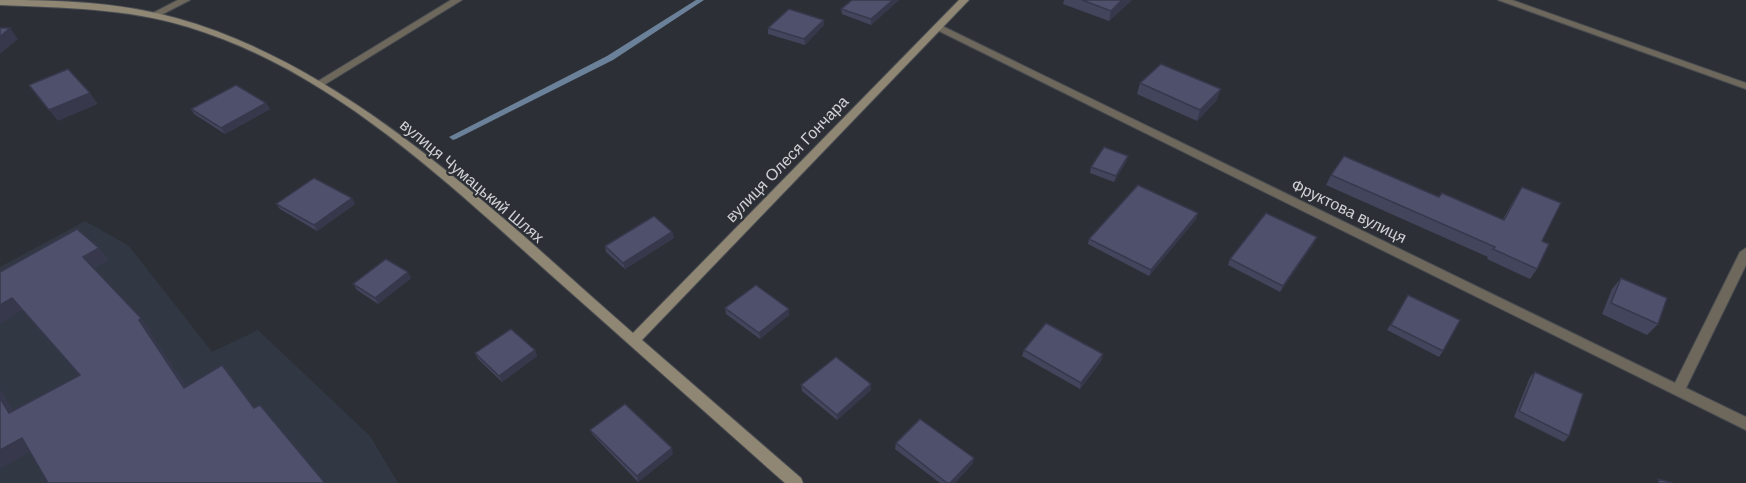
<svg xmlns="http://www.w3.org/2000/svg" width="1746" height="483" viewBox="0 0 1746 483" font-family="Arial,sans-serif">
<style>
.built{fill:#313843}
.lines{fill:none;stroke-linecap:round;stroke-linejoin:round}
.stream{fill:#6b819a;fill-rule:evenodd}
.street-casing{stroke:#494c52;stroke-width:2}
.secondary-casing{stroke:#494c52;stroke-width:2}
.street{fill:#6d685b;fill-rule:evenodd}
.secondary{fill:#8f8773;fill-rule:evenodd}
.wall{fill:#43455d}
.shaded-wall{fill:#37384c}
.building{fill:#4e506c;stroke:#37384c;stroke-width:1.5}
.labels{text-anchor:middle;dominant-baseline:central;stroke-width:4.5;stroke-linejoin:round;paint-order:stroke}
.street-label{font-size:16px;fill:#cfd1d5;stroke:#2c2f35}
</style>
<rect width="100%" height="100%" fill="#2c2f35"/>
<!-- built -->
<polygon class="built" points="85,221 129,246 212,352 258,330 370,436 398,483 0,483 0,267"/>
<g class="lines">
<!-- stream -->
<polygon class="stream" points="696,0 704,0 613,60 456,139 453,140 449,137 607,56"/>
<!-- street casing -->
<g class="street-casing">
<g id="street">
<polygon points="178,0 190,0 157,17 154,18 149,15"/>
<polygon points="451,0 462,0 324,85 320,86 315,83"/>
<polygon points="1498,0 1512,0 1746,83 1746,89"/>
<polygon points="938,24 1675,383 1740,252 1746,248 1746,265 1686,388 1746,417 1746,430 935,29 935,25"/>
</g>
</g>
<!-- secondary casing -->
<g class="secondary-casing">
<path id="secondary" d="M0,0C58,0 120,2 176,18C350,66 499,216 633,333L959,0H969L642,340L801,478L803,483H785C707,414 629,344 551,275C443,179 330,70 188,27C127,8 63,8 0,5Z"/>
</g>
<!-- street -->
<use href="#street" class="street"/>
<!-- secondary -->
<use href="#secondary" class="secondary"/>
</g>
<!-- wall -->
<g class="wall">
<polygon points="852,0 899,0 871,25 842,14 841,9"/>
<polygon points="1064,0 1132,0 1109,21 1063,4"/>
<polygon points="824,25 805,45 768,34 768,28"/>
<polygon points="1140,83 1217,100 1197,121 1137,94"/>
<polygon points="266,103 270,109 225,134 194,114 191,109"/>
<polygon points="1128,156 1126,162 1114,182 1090,173 1091,167"/>
<polygon points="1331,175 1439,197 1503,219 1515,198 1522,187 1542,241 1537,269 1530,279 1487,259 1488,257 1326,185"/>
<polygon points="352,198 355,204 317,231 280,209 276,204"/>
<polygon points="1198,213 1196,219 1149,276 1088,244 1089,239"/>
<polygon points="672,232 674,238 625,269 606,252 605,246"/>
<polygon points="1314,243 1280,292 1228,265 1230,259"/>
<polygon points="411,278 378,304 357,290 353,284"/>
<polygon points="1621,278 1658,324 1647,335 1602,314 1612,289"/>
<polygon points="1408,295 1443,351 1439,357 1387,330"/>
<polygon points="725,308 789,315 760,339 726,314"/>
<polygon points="535,350 537,356 502,382 478,359 475,353"/>
<polygon points="1024,350 1102,360 1080,389 1022,356"/>
<polygon points="1535,372 1569,436 1564,442 1514,417 1530,377"/>
<polygon points="871,384 871,390 837,420 802,391 801,385"/>
<polygon points="590,430 673,454 638,482 593,435"/>
<polygon points="896,443 973,463 955,483 940,483 895,449"/>
</g>
<!-- shaded-wall -->
<g class="shaded-wall">
<polygon points="893,0 899,0 871,25 871,19"/>
<polygon points="1122,0 1132,0 1109,21 1111,11"/>
<polygon points="824,20 824,25 805,45 804,39"/>
<polygon points="10,28 18,39 0,54 0,37"/>
<polygon points="1221,89 1217,100 1197,121 1200,110"/>
<polygon points="90,93 98,104 58,121 49,110"/>
<polygon points="266,103 270,109 225,134 221,128"/>
<polygon points="1128,156 1126,162 1114,182 1116,176"/>
<polygon points="352,198 355,204 317,231 314,225"/>
<polygon points="1198,213 1196,219 1149,276 1151,270"/>
<polygon points="672,232 674,238 625,269 623,263"/>
<polygon points="1317,237 1314,243 1280,292 1283,286"/>
<polygon points="99,248 109,260 93,269 83,257"/>
<polygon points="408,272 411,278 378,304 375,298"/>
<polygon points="12,298 24,309 0,324 0,305"/>
<polygon points="789,309 789,315 760,339 759,333"/>
<polygon points="141,318 151,330 149,331 195,399 184,388 139,320"/>
<polygon points="535,350 537,356 502,382 499,376"/>
<polygon points="1103,354 1102,360 1080,389 1081,383"/>
<polygon points="871,384 871,390 837,420 837,415"/>
<polygon points="0,389 1,390 22,424 9,413 0,398"/>
<polygon points="22,438 35,449 0,469 0,450"/>
<polygon points="672,448 673,454 638,482 637,476"/>
<polygon points="974,458 973,463 955,483 950,483"/>
</g>
<!-- building -->
<g class="building">
<polygon points="852,0 893,0 871,19 841,9"/>
<polygon points="1082,0 1122,0 1111,11"/>
<polygon points="789,9 824,20 804,39 768,28"/>
<polygon points="0,28 10,28 0,37"/>
<polygon points="1161,64 1221,89 1200,110 1140,83"/>
<polygon points="68,69 90,93 49,110 29,85"/>
<polygon points="236,85 266,103 221,128 191,109"/>
<polygon points="1104,147 1128,156 1116,176 1091,167"/>
<polygon points="1344,156 1439,197 1442,193 1504,220 1522,187 1561,203 1542,241 1549,244 1537,269 1493,249 1495,247 1331,175"/>
<polygon points="314,178 352,198 314,225 276,204"/>
<polygon points="1138,185 1198,213 1151,270 1089,239"/>
<polygon points="1266,213 1317,237 1283,286 1230,259"/>
<polygon points="654,216 672,232 623,263 605,246"/>
<polygon points="77,229 99,248 83,257 141,318 139,320 184,388 222,365 254,408 260,405 325,483 48,483 22,438 0,450 0,398 9,413 80,375 12,298 0,305 0,272"/>
<polygon points="386,259 408,272 375,298 353,284"/>
<polygon points="1621,278 1667,298 1658,324 1611,303"/>
<polygon points="756,285 789,309 759,333 725,308"/>
<polygon points="1408,295 1460,320 1443,351 1391,325"/>
<polygon points="1046,323 1103,354 1081,383 1024,350"/>
<polygon points="511,329 535,350 499,376 475,353"/>
<polygon points="836,357 871,384 837,415 801,385"/>
<polygon points="1535,372 1583,394 1569,436 1519,411"/>
<polygon points="625,404 672,448 637,476 590,430"/>
<polygon points="920,419 974,458 950,483 947,483 896,443"/>
<polygon points="1658,479 1673,483 1659,483"/>
</g>
<g class="labels">
<!-- street labels -->
<g class="street-label">
<text transform="translate(787 159) rotate(-46)">вулиця Олеся Гончара</text>
<text transform="translate(472 181) rotate(40)">вулиця Чумацький Шлях</text>
<text transform="translate(1349 211) rotate(26)">Фруктова вулиця</text>
</g>
</g>
</svg>
